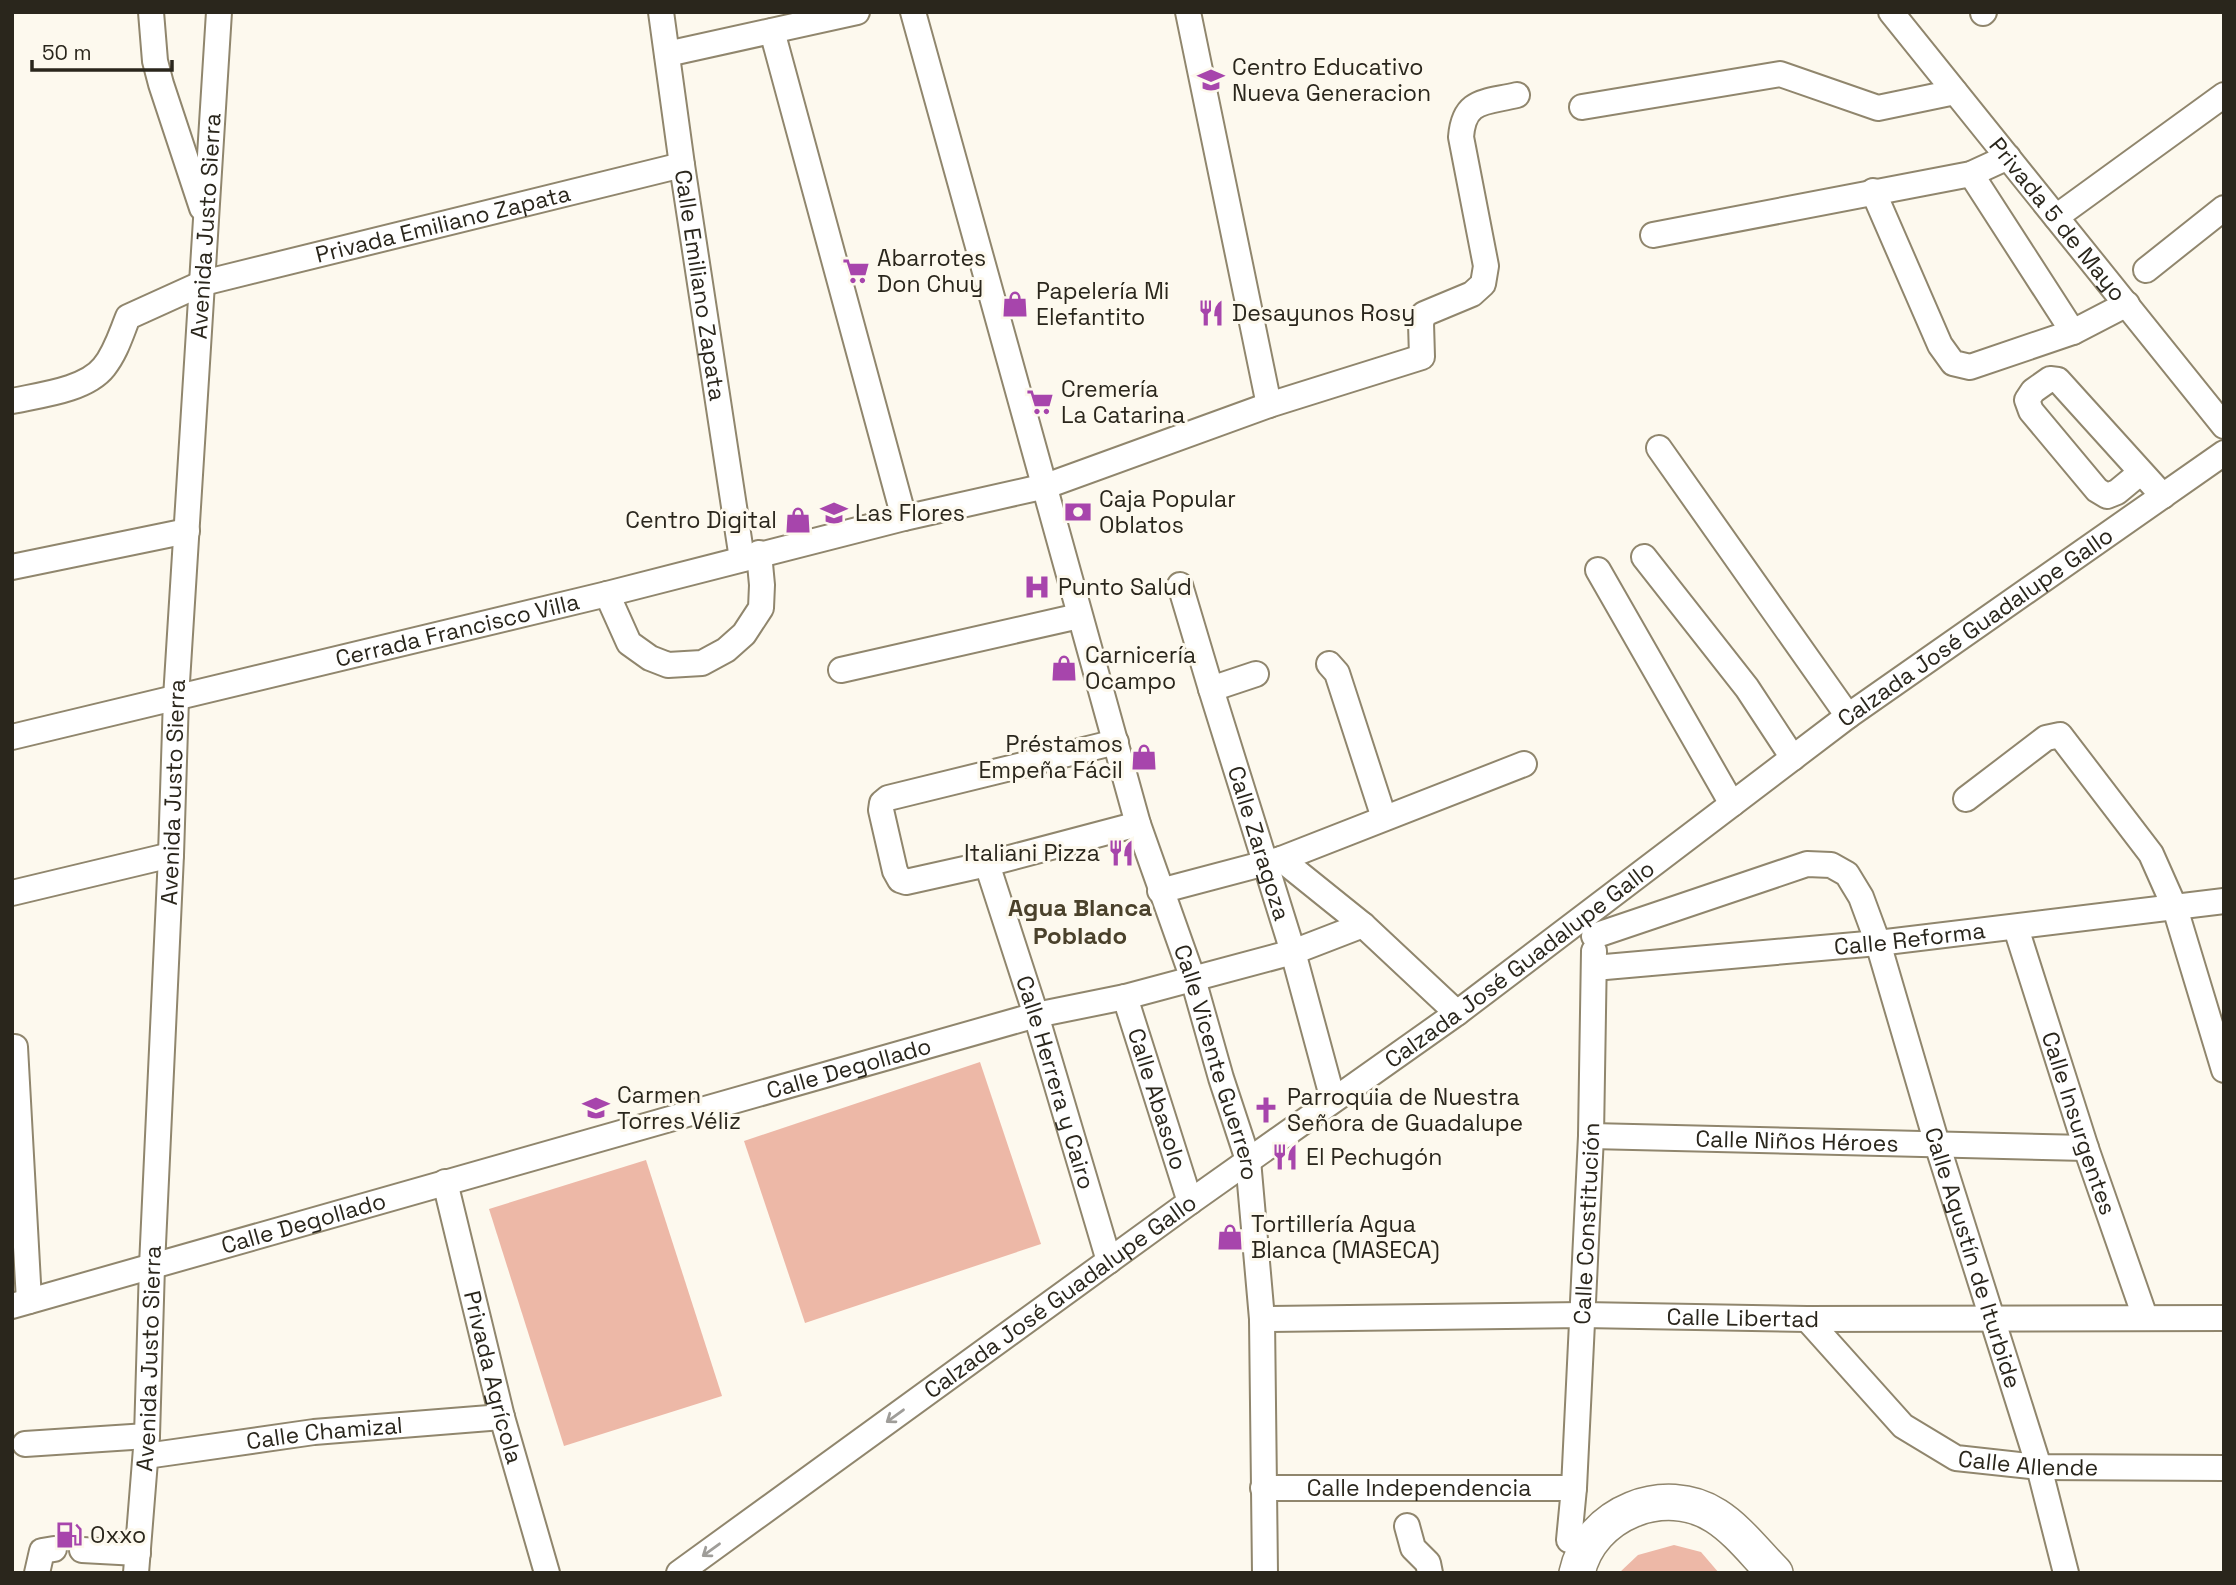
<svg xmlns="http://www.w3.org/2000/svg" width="2236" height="1585" viewBox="0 0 2236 1585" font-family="'Space Grotesk',sans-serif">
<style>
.green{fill:#edb8a7}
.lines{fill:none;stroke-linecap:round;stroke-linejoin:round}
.minor-casing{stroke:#90866d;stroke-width:28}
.highway-casing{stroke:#90866d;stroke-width:38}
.minor{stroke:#fff;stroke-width:24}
.highway{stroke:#fff;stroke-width:35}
.oneway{stroke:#9f9d99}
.labels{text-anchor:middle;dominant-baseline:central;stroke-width:6;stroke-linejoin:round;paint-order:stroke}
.poi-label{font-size:23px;fill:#2a261c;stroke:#fdf9ee;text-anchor:start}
.street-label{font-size:23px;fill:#2a261c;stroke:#fdf9ee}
.neighbourhood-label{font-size:24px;font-weight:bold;fill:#4a412b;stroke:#fdf9ee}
</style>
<rect width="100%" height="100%" fill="#fdf9ee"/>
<!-- green -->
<g class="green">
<polygon points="980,1062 1041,1244 805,1323 744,1141"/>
<polygon points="646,1160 722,1396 564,1446 489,1209"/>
<polygon points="1674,1545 1701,1552 1719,1573 1619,1573 1638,1555"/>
</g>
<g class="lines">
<!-- minor casing -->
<g class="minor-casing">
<g id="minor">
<polyline points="151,12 155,61 161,84 202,208"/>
<path id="s1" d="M661,12L682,165L742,559"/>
<path id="s2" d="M913,12L1138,824L1193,979L1221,1078L1248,1160L1262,1319L1265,1573"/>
<polyline points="1188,12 1269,405"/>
<path id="s3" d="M1891,12L2224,426"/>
<polyline points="1983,13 1984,12"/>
<polyline points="772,31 904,518"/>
<polyline points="667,54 857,12"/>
<polyline points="1582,107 1780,74 1878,108 1955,92"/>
<polyline points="1971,174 2073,332"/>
<polyline points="1873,191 1940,345 1953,363 1970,367 2073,332 2127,304"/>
<polyline points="2056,217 2224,95"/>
<polyline points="1653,235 1971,174 2008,157"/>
<polyline points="2146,270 2224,208"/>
<path id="s4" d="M12,401C40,395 86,390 104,367C116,352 121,334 128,317L203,283L682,165"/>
<polyline points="1659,448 1848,716"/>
<polyline points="2140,473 2117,492 2107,496 2097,490 2031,411 2027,400 2033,391 2050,379 2058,380 2163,496"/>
<polyline points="1644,557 1747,688 1793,758"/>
<polyline points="12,567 187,531"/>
<polyline points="1598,570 1732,804"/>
<path id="s5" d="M1180,585L1211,689L1293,952L1333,1100"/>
<polyline points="607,594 629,643 650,658 668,665 702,663 726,650 744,634 761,608 762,585 759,553"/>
<polyline points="1329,664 1337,673 1384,818"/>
<polyline points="841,670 1079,616"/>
<polyline points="1211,689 1256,674"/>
<path id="s6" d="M12,737L607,594L904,518L1046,486L1269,405L1422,357L1421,323L1424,314L1472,294L1483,284L1486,266L1461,137C1464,99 1484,103 1517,95"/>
<polyline points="1116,742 888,798 882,803 881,810 895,871 900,880 906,882 987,864 1138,824"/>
<polyline points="1966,799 2046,738 2060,735 2151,854 2175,908 2224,1070"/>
<polyline points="1281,859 1363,925 1457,1013"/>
<path id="s7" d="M987,864L1036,1015L1109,1261"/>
<polyline points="1160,891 1281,859 1524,764"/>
<polyline points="12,893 171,855"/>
<path id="s8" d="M2016,928L2086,1148L2145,1317"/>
<path id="s9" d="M1594,936L1807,864L1831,865L1847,874L1861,897L1878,943L1937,1144L2039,1467L2066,1573"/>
<path id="s10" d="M1594,968L1878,943L2224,901"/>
<path id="s11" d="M1125,997L1190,1202"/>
<polyline points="15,1047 29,1301"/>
<path id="s12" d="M1591,1136L2086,1148"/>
<path id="s13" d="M445,1182L502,1417L547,1573"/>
<path id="s14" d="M12,1306L1036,1015L1125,997L1293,952L1363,925"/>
<path id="s15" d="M1262,1319L1583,1315L1807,1319L2224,1318"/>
<path id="s16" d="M1807,1319L1903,1426L1956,1458L2039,1467L2224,1468"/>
<polyline points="25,1444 147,1436"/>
<path id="s17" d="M146,1456L314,1432L502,1417"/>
<path id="s18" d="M1263,1488H1574"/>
<polyline points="1407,1526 1413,1548 1428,1563 1430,1573"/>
<path id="s19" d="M1569,1540L1574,1488L1591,1136L1594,951"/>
<polyline points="82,1550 138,1553"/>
<polyline points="37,1573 42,1551 54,1549"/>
<path id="s20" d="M136,1573L147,1436L152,1266L171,855L176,698L219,12"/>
<path id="s21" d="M679,1573L1190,1202L1457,1013L1848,716L2224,453"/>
</g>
</g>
<!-- highway casing -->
<g class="highway-casing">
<path id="highway" d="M1577,1573C1590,1513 1665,1483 1716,1516C1738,1530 1756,1554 1775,1573"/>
</g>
<!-- minor -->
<use href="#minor" class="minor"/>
<!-- highway -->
<use href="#highway" class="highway"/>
</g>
<!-- one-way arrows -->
<defs><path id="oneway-shaft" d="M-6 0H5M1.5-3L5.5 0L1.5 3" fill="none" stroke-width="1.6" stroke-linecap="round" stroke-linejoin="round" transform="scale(1.75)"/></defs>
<g class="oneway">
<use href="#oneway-shaft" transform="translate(895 1416) rotate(144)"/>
<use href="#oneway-shaft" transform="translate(711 1550) rotate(144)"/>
</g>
<!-- icons -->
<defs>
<g id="school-bare" transform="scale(2.1)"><path d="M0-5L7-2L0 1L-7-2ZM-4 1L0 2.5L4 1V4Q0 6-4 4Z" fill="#a745ac" stroke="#fdf9ee" stroke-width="2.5" paint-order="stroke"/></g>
<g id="supermarket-bare" transform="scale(2.1)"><path d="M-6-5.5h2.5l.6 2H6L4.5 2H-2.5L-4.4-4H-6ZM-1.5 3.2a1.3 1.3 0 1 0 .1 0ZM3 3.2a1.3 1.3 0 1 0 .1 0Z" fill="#a745ac" stroke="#fdf9ee" stroke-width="2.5" paint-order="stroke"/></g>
<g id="shop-bare" transform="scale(2.1)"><path d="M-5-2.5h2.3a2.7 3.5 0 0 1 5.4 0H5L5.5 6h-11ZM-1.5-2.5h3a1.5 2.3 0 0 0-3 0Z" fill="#a745ac" stroke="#fdf9ee" stroke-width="2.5" paint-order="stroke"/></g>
<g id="restaurant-bare" transform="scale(2.1)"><path d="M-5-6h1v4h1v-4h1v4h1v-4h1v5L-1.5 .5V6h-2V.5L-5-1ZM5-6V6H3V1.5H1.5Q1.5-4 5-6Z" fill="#a745ac" stroke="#fdf9ee" stroke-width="2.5" paint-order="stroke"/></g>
<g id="bank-bare" transform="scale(2.1)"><path d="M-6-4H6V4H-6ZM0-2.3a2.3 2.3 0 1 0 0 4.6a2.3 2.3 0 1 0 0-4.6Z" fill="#a745ac" stroke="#fdf9ee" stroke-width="2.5" paint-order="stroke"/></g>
<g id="hospital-bare" transform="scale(2.1)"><path d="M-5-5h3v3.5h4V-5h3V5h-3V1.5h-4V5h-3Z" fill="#a745ac" stroke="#fdf9ee" stroke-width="2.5" paint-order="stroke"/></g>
<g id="church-bare" transform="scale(2.1)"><path d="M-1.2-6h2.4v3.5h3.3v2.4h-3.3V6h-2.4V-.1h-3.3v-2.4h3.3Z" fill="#a745ac" stroke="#fdf9ee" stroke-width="2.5" paint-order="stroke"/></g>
<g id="fuel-bare" transform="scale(2.1)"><path d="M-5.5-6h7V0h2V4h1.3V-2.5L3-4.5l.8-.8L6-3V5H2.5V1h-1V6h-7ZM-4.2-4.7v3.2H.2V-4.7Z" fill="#a745ac" stroke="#fdf9ee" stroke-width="2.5" paint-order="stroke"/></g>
</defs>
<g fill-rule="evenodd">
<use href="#school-bare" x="1211" y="80"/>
<use href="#supermarket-bare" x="856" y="271"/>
<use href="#shop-bare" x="1015" y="304"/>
<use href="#restaurant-bare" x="1211" y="313"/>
<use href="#supermarket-bare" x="1040" y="402"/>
<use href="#bank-bare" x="1078" y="512"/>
<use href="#school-bare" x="834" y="513"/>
<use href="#shop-bare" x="798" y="520"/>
<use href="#hospital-bare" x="1037" y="587"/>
<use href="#shop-bare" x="1064" y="668"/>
<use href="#shop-bare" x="1144" y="757"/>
<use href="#restaurant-bare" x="1121" y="853"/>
<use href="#school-bare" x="596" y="1108"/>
<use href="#church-bare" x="1266" y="1110"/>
<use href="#restaurant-bare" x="1285" y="1157"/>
<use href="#shop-bare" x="1230" y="1237"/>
<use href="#fuel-bare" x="69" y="1535"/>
</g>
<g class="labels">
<!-- poi labels -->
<g class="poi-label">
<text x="1232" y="67">Centro Educativo<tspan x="1232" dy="26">Nueva Generacion</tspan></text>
<text x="877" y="258">Abarrotes<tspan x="877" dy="26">Don Chuy</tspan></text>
<text x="1036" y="291">Papelería Mi<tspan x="1036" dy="26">Elefantito</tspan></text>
<text x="1232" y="313">Desayunos Rosy</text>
<text x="1061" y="389">Cremería<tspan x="1061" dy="26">La Catarina</tspan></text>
<text x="1099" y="499">Caja Popular<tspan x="1099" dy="26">Oblatos</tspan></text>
<text x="855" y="513">Las Flores</text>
<text x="777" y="520" text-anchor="end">Centro Digital</text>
<text x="1058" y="587">Punto Salud</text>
<text x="1085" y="655">Carnicería<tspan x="1085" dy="26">Ocampo</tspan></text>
<text x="1123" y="744" text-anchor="end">Préstamos<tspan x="1123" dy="26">Empeña Fácil</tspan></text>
<text x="1100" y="853" text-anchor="end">Italiani Pizza</text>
<text x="617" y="1095">Carmen<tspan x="617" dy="26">Torres Véliz</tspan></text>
<text x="1287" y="1097">Parroquia de Nuestra<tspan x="1287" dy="26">Señora de Guadalupe</tspan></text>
<text x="1306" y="1157">El Pechugón</text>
<text x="1251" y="1224">Tortillería Agua<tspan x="1251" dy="26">Blanca (MASECA)</tspan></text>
<text x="90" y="1535">Oxxo</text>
</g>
<!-- street labels -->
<g class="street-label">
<text stroke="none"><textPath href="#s3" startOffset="266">Privada 5 de Mayo</textPath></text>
<text stroke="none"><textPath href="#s4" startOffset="485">Privada Emiliano Zapata</textPath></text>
<text stroke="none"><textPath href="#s20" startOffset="1349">Avenida Justo Sierra</textPath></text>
<text stroke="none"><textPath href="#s1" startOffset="276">Calle Emiliano Zapata</textPath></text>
<text stroke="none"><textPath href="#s21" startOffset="1605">Calzada José Guadalupe Gallo</textPath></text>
<text stroke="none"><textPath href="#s6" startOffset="458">Cerrada Francisco Villa</textPath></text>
<text stroke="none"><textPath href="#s20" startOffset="782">Avenida Justo Sierra</textPath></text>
<text stroke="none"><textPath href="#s5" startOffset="270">Calle Zaragoza</textPath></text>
<text stroke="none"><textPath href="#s10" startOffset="317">Calle Reforma</textPath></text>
<text stroke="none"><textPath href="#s21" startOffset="1038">Calzada José Guadalupe Gallo</textPath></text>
<text stroke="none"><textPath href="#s2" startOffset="1094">Calle Vicente Guerrero</textPath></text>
<text stroke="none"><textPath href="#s14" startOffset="870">Calle Degollado</textPath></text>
<text stroke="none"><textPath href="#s7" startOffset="229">Calle Herrera y Cairo</textPath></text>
<text stroke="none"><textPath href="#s11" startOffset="107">Calle Abasolo</textPath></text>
<text stroke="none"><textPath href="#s8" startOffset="205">Calle Insurgentes</textPath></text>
<text stroke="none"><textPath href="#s12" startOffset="206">Calle Niños Héroes</textPath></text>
<text stroke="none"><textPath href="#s14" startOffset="303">Calle Degollado</textPath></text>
<text stroke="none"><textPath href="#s19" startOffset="317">Calle Constitución</textPath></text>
<text stroke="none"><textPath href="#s9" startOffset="672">Calle Agustín de Iturbide</textPath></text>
<text stroke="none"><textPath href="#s21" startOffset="471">Calzada José Guadalupe Gallo</textPath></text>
<text stroke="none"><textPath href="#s15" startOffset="481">Calle Libertad</textPath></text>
<text stroke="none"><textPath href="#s20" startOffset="215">Avenida Justo Sierra</textPath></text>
<text stroke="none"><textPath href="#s13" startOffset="201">Privada Agrícola</textPath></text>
<text stroke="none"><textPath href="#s17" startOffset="180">Calle Chamizal</textPath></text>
<text stroke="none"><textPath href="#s16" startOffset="278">Calle Allende</textPath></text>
<text stroke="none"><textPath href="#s18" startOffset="156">Calle Independencia</textPath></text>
</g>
<!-- neighbourhood labels -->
<g class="neighbourhood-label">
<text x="1080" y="907">Agua Blanca<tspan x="1080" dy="28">Poblado</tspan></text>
</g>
</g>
<!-- border -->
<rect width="2236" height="1585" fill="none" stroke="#2a261c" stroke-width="28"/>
<!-- scale -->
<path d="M32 60v10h140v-10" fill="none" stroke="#2a261c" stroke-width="3.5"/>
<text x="42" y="60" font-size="21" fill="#2a261c" stroke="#fdf9ee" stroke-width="5" paint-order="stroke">50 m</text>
</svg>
